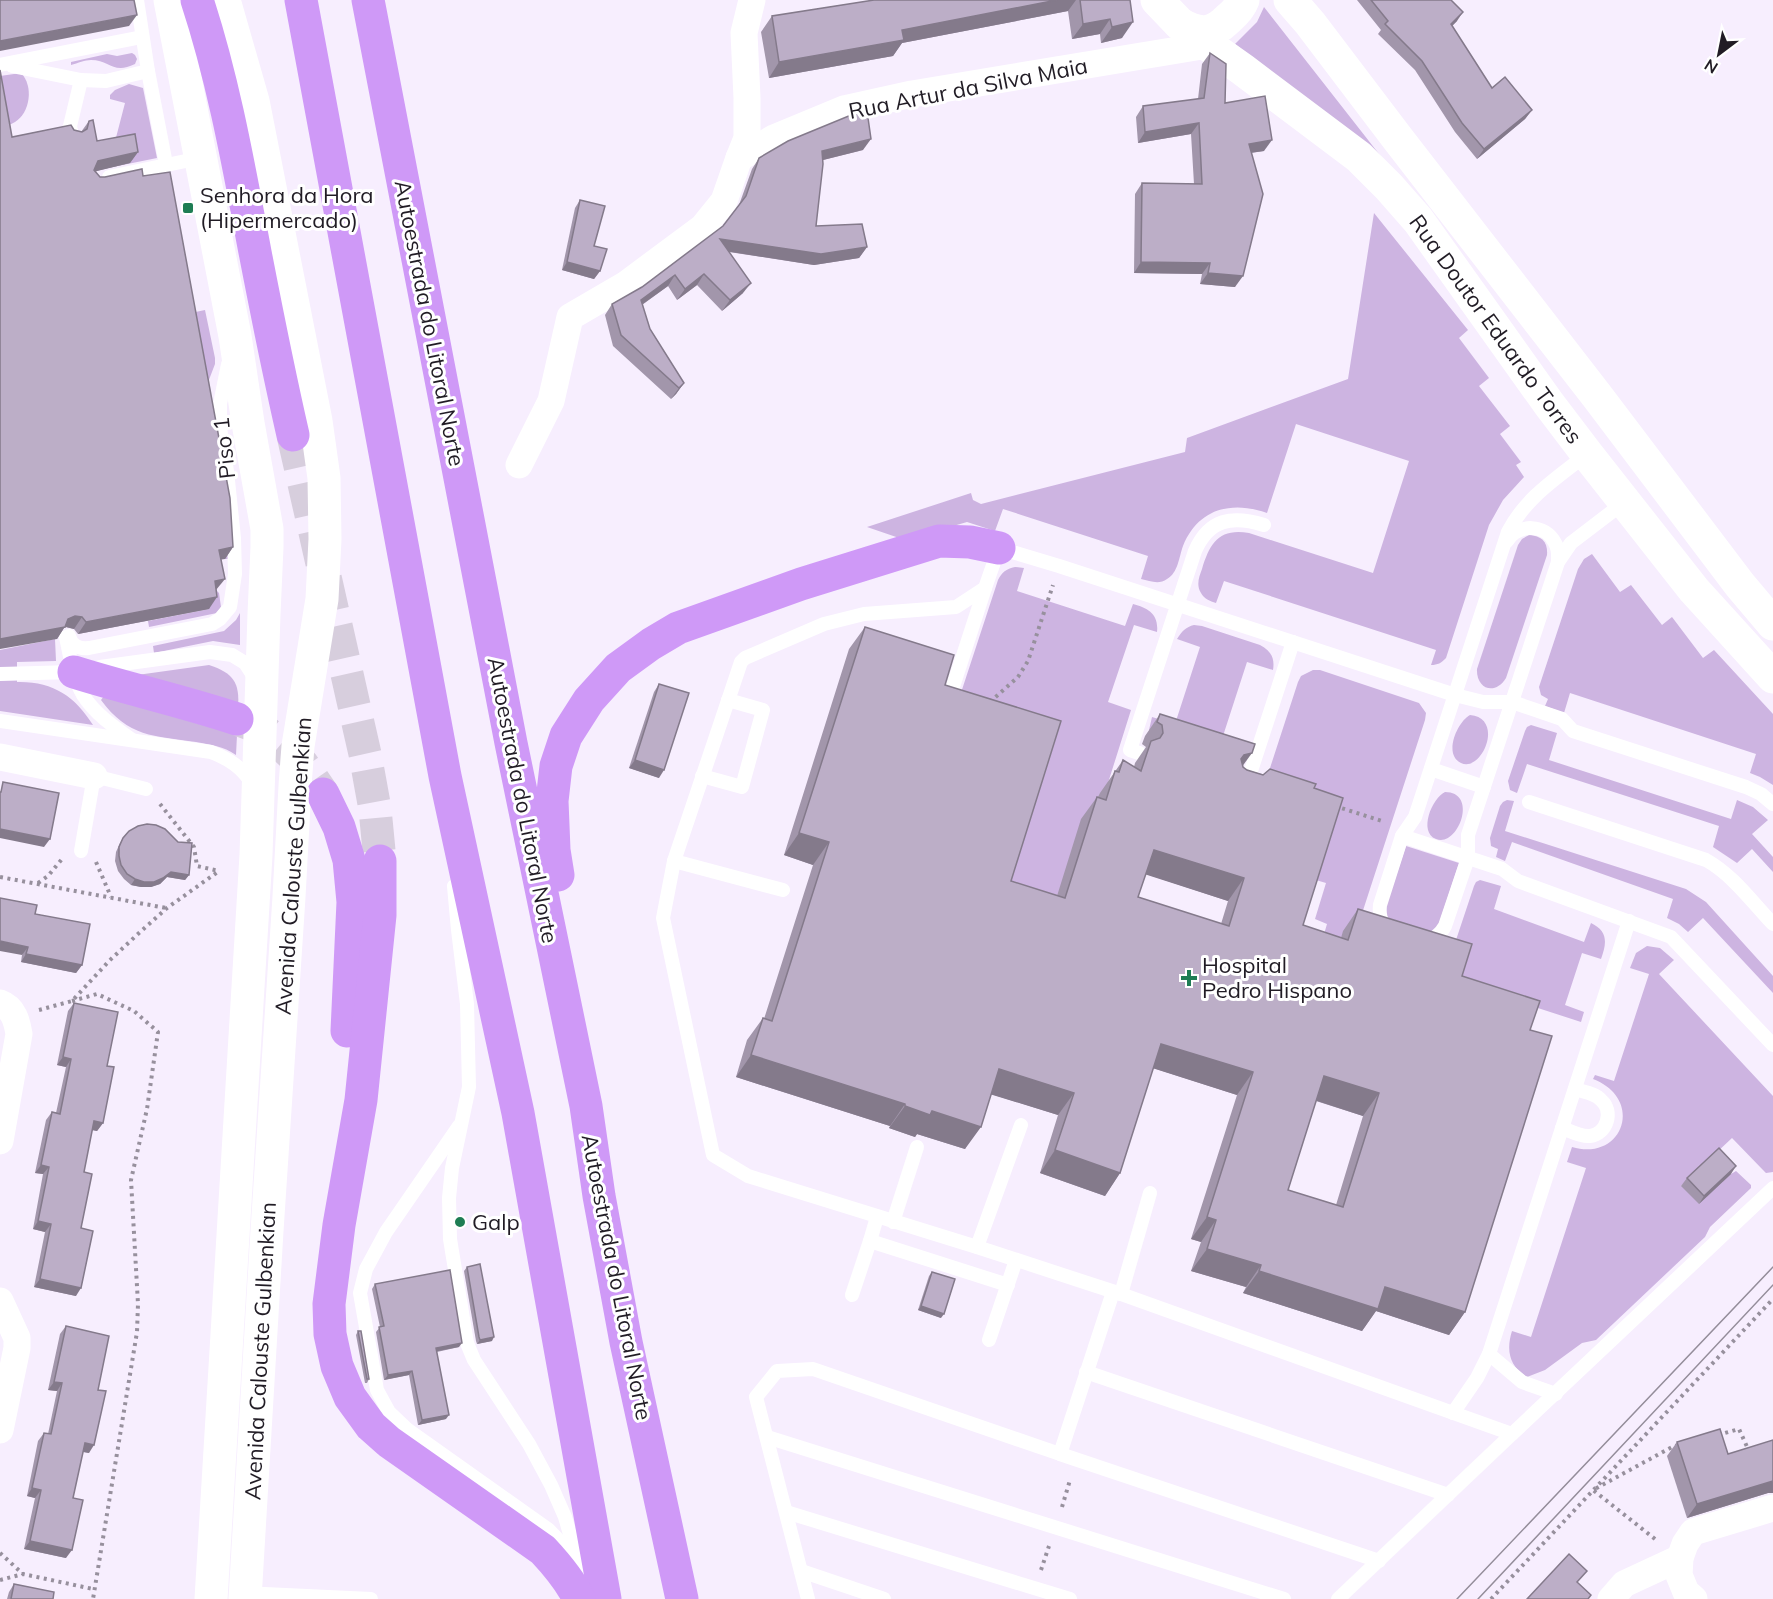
<svg xmlns="http://www.w3.org/2000/svg" width="1773" height="1599" viewBox="0 0 1773 1599" font-family="Mulish,sans-serif">
<style>
.green{fill:#cdb4e1}
.lines{fill:none;stroke-linecap:round;stroke-linejoin:round}
.highway-tunnel{stroke:#d7cedd;stroke-width:33;stroke-dasharray:33 16;stroke-linecap:butt}
.path{stroke:#97909d;stroke-width:4;stroke-dasharray:3 4.5;stroke-linecap:butt}
.lane{stroke:#fff;stroke-width:14}
.street{stroke:#fff;stroke-width:27}
.secondary{stroke:#fff;stroke-width:33}
.highway{stroke:#cf99f7;stroke-width:33}
.tram{stroke:#948d9a;stroke-width:1.5}
.wall{fill:#a296ab;fill-rule:evenodd}
.shaded-wall{fill:#847a8b}
.building{fill:#bcaec7;stroke:#847a8b;stroke-width:1.5;fill-rule:evenodd}
.poi-dot{fill:#1e7d54;stroke:#fff;stroke-width:2}
.labels{text-anchor:middle;dominant-baseline:central;stroke-width:6;stroke-linejoin:round;paint-order:stroke}
.street-label{font-size:22px;fill:#211c25;stroke:#fff}
.poi-label{font-size:22px;fill:#211c25;stroke:#fff;text-anchor:start}
</style>
<rect width="100%" height="100%" fill="#f7eefe"/>
<!-- green -->
<g class="green">
<polygon points="1264,7 1390,168 1235,44 1257,22"/>
<path d="M132,53L135,55L137,59L135,64C113,75 110,60 91,60C85,60 78,63 71,65V62L107,54L117,56Z"/>
<path d="M21,73C34,86 30,113 15,122C10,125 5,126 0,127V76Z"/>
<polygon points="129,84 143,88 157,158 93,171 112,153 125,103 110,99 110,95 115,90"/>
<path d="M1374,213L1468,330L1459,338L1489,378L1479,386L1510,426L1500,434L1521,462L1516,465L1524,477L1503,500L1489,525L1446,658C1441,663 1438,665 1431,665L1436,650L1224,581L1216,603C1210,601 1204,599 1201,593C1196,585 1199,577 1202,569C1210,543 1219,528 1249,533L1373,573L1409,461L1296,424L1267,513C1231,500 1198,509 1183,546C1179,557 1178,573 1167,579C1159,585 1150,581 1141,579L1148,556L1003,509L995,531L967,522L905,540L867,527L971,493L973,500L981,504L1185,452L1187,438L1348,379Z"/>
<polygon points="205,310 215,358 215,364 207,385 228,525 228,559 225,559 225,525 186,314"/>
<path d="M1529,535C1542,536 1548,542 1547,555L1506,678C1495,696 1476,689 1477,669L1518,545L1522,539Z"/>
<polygon points="1592,554 1620,592 1631,585 1662,625 1672,617 1703,658 1714,650 1773,714 1773,785 1760,777 1750,773 1756,754 1570,693 1564,713 1545,706 1548,699 1541,695 1539,687 1578,569 1584,559"/>
<path d="M1015,567L1024,568L1017,591L1125,626L1133,604C1148,608 1159,614 1157,632L1134,625L1108,702L1131,710L1108,783L1050,920L995,903L954,714L998,580C1002,572 1006,569 1015,567Z"/>
<polygon points="216,590 219,593 221,607 217,613 149,627 148,621 209,609 206,592"/>
<polygon points="240,613 240,645 213,641 154,653 153,646 224,631 236,620"/>
<path d="M1194,625L1202,626L1260,645C1271,651 1275,658 1273,670L1247,662L1222,739L1149,730L1152,717L1175,724L1200,647L1177,639C1182,631 1186,627 1194,625Z"/>
<path d="M55,639L56,661L17,662V682C52,681 75,696 93,725L0,711V650Z"/>
<path d="M209,665C233,673 240,682 238,708L137,675Z"/>
<polygon points="1313,670 1320,670 1419,703 1426,713 1425,720 1355,935 1338,946 1322,941 1327,924 1315,919 1326,883 1309,878 1257,808 1298,682 1301,676"/>
<path d="M104,696L237,735L236,755C223,746 211,745 196,742C154,736 128,737 101,700Z"/>
<path d="M1470,715C1505,718 1482,773 1461,763C1443,755 1457,722 1470,715Z"/>
<polygon points="1531,725 1557,733 1549,760 1731,819 1737,800 1753,807 1768,820 1752,834 1773,857 1773,872 1752,849 1737,863 1713,847 1719,826 1527,764 1517,793 1510,790 1508,781 1525,731 1527,727"/>
<path d="M1445,792C1479,792 1458,848 1436,839C1418,832 1432,798 1445,792Z"/>
<polygon points="1507,800 1514,801 1505,831 1686,889 1706,902 1773,976 1773,993 1703,918 1688,932 1679,924 1667,918 1673,899 1512,842 1505,861 1496,857 1498,849 1491,846 1490,838 1500,806 1503,802"/>
<polygon points="1406,846 1459,863 1439,924 1435,930 1428,934 1389,921 1386,914 1386,906"/>
<path d="M1480,880L1501,886L1494,909L1584,942L1591,923C1608,931 1607,943 1601,959L1582,953L1565,1005L1584,1012L1581,1022L1452,980L1448,964L1474,886L1476,882Z"/>
<path d="M1647,946L1660,948L1674,960L1659,974L1773,1096V1172L1766,1173L1763,1170L1732,1138L1681,1186L1731,1174L1736,1171L1751,1185V1188L1710,1227L1705,1237L1596,1340L1582,1343L1545,1370L1527,1377C1509,1366 1506,1350 1512,1331L1531,1337L1586,1168L1567,1162L1572,1147C1623,1162 1645,1099 1593,1079L1595,1075L1614,1081L1649,974L1630,968L1636,953Z"/>
</g>
<g class="lines">
<!-- highway-tunnel -->
<g class="highway-tunnel">
<polyline points="293,435 365,754 375,809 380,861"/>
<polyline points="239,720 261,728 283,746 303,765 323,794"/>
</g>
<!-- path -->
<g class="path">
<polyline points="990,702 1018,677 1028,661 1053,585"/>
<polyline points="160,804 194,847 197,866 219,871"/>
<polyline points="1335,806 1385,822"/>
<polyline points="96,862 111,897"/>
<polyline points="0,877 166,908"/>
<polyline points="38,883 48,876 62,859"/>
<polyline points="72,1001 97,994 134,1011 158,1032 147,1109 131,1180 138,1304 137,1332 93,1599"/>
<polyline points="39,1010 72,1001 109,961 139,933 167,908 219,871"/>
<polyline points="1718,1435 1739,1429 1748,1449 1750,1449"/>
<polyline points="1062,1507 1070,1480"/>
<polyline points="1655,1539 1593,1490 1672,1447 1679,1445"/>
<polyline points="0,1553 23,1574"/>
<polyline points="1041,1570 1049,1546"/>
<polyline points="0,1580 23,1574 93,1589"/>
<polyline points="1491,1599 1773,1299"/>
</g>
<!-- lane -->
<g class="lane">
<polyline points="137,0 148,71 166,164"/>
<polyline points="0,65 142,37"/>
<polyline points="12,66 81,80"/>
<polyline points="72,135 70,126 81,80 106,81 148,71"/>
<polyline points="109,177 200,158"/>
<path d="M1507,541C1518,523 1546,524 1555,543C1559,549 1558,555 1558,562"/>
<path d="M69,636C72,646 79,649 89,648L212,624L220,619L230,607L235,574L234,538L227,471L220,428V404L228,364"/>
<path d="M66,637C70,656 73,678 83,695C94,713 114,727 131,739"/>
<polyline points="0,674 74,672 100,667 210,652 232,655 245,663 256,680"/>
<polyline points="948,702 985,588"/>
<path d="M0,721L211,752C229,759 242,767 253,785"/>
<path d="M1139,753L1130,750L1195,551C1209,519 1232,515 1264,525"/>
<polyline points="1431,769 1484,787"/>
<polyline points="702,776 742,787 763,710 728,700"/>
<polyline points="1244,788 1246,788 1249,777 1293,642"/>
<path d="M1529,802L1706,860C1733,875 1752,902 1773,924"/>
<polyline points="1773,804 1761,794 1746,787 1573,731 1562,719 1512,702 1483,702 1455,695 1059,566 999,548 985,588 956,607 864,614 824,624 745,658 741,662 674,861 663,918 713,1155 748,1176 977,1247 1121,1294 1512,1434 1773,1188"/>
<polyline points="1402,836 1502,869 1518,881 1671,937 1773,1045"/>
<polyline points="81,851 94,776 146,789"/>
<polyline points="674,861 783,890"/>
<polyline points="454,886 458,930 467,1004 469,1087 452,1168 449,1198 450,1239 467,1343 474,1360 529,1444 551,1485 565,1517 585,1586"/>
<path d="M1389,929C1380,922 1379,915 1380,905L1402,836L1415,817L1508,532C1526,497 1557,478 1587,454"/>
<path d="M1424,941C1434,940 1440,935 1445,926L1468,858V835L1558,562L1571,543L1626,501"/>
<polyline points="459,1126 386,1232 366,1269 360,1293 377,1390 389,1412 408,1430 549,1530 576,1558"/>
<path d="M1562,1128C1570,1131 1581,1137 1590,1136C1607,1134 1614,1111 1601,1100C1595,1093 1583,1092 1575,1089"/>
<polyline points="877,1217 870,1241 1008,1285"/>
<polyline points="893,1222 917,1147"/>
<polyline points="977,1247 1021,1125"/>
<polyline points="1121,1294 1150,1193"/>
<polyline points="852,1295 870,1241"/>
<polyline points="989,1340 1016,1260"/>
<polyline points="1489,1354 1522,1382 1556,1394"/>
<polyline points="1086,1372 1448,1495"/>
<polyline points="1453,1413 1477,1378 1489,1354 1629,921"/>
<polyline points="767,1437 1284,1599"/>
<polyline points="1060,1454 1379,1561"/>
<polyline points="786,1512 1070,1599"/>
<polyline points="801,1571 884,1599"/>
<polyline points="246,1593 371,1599"/>
<polyline points="808,1599 756,1397 777,1371 813,1369 1060,1454 1113,1292"/>
<polyline points="1338,1599 1512,1434"/>
</g>
<!-- street -->
<g class="street">
<polyline points="739,158 747,138 747,98 744,33 752,0"/>
<polyline points="519,465 551,401 570,317 625,285 703,227 724,201 739,158 774,138 844,109 912,94 1208,45"/>
<polyline points="0,757 94,776"/>
<path d="M0,1003C14,1008 17,1022 19,1034L0,1141"/>
<polyline points="0,1301 17,1338 17,1348 0,1430"/>
<polyline points="1611,1599 1624,1584 1680,1558"/>
<polyline points="1694,1599 1686,1592 1679,1575 1680,1558 1685,1544 1693,1532 1773,1508"/>
</g>
<!-- secondary -->
<g class="secondary">
<polyline points="170,0 235,336 248,423 267,529 267,547 264,614 256,855 211,1599"/>
<polyline points="224,0 253,101 316,421 324,478 325,539 322,599 298,746 295,786 289,897 267,1231 245,1599"/>
<polyline points="1157,0 1179,23 1208,45 1242,69 1359,157 1389,187 1418,220 1549,404 1587,454 1694,590 1773,677"/>
<polyline points="1290,0 1310,23 1398,139 1597,396 1740,585 1773,624"/>
<path d="M1180,24C1200,35 1212,35 1228,19C1234,14 1240,8 1243,0"/>
</g>
<!-- highway -->
<g class="highway">
<path d="M197,0C224,82 239,168 255,252C267,314 279,374 293,435"/>
<polyline points="301,0 445,776 518,1113 605,1599"/>
<polyline points="368,0 511,743 586,1106 599,1196 626,1342 682,1599"/>
<path d="M74,672C128,689 183,701 237,719"/>
<polyline points="323,794 339,827 349,860 353,902 347,1031"/>
<path d="M380,861V915L361,1100L339,1225L329,1304L330,1334L337,1366L350,1397L371,1426L389,1442L543,1550C557,1565 570,1580 579,1599"/>
<polyline points="558,875 554,850 552,801 556,766 566,736 589,700 618,668 651,644 678,628 801,584 939,541 970,542 999,548"/>
</g>
<!-- tram -->
<g class="tram">
<polyline points="1457,1599 1773,1267"/>
<polyline points="1478,1599 1773,1285"/>
</g>
</g>
<!-- wall -->
<g class="wall">
<polygon points="874,0 1130,0 1122,38 1101,43 1100,34 1072,39 1068,11 902,43 893,56 769,78 761,32 772,16"/>
<polygon points="1357,0 1451,0 1457,21 1452,26 1492,88 1532,110 1525,119 1477,159 1455,132 1415,70 1378,34 1381,30"/>
<polygon points="1210,53 1225,103 1264,151 1251,153 1235,287 1200,284 1202,274 1134,273 1135,194 1142,183 1194,184 1191,134 1138,143 1136,117 1143,106 1198,99 1202,64"/>
<polygon points="89,121 97,141 138,152 130,163 96,171 233,547 225,559 221,559 216,590 209,609 78,634 74,629 66,627 64,628 57,639 12,137 74,130 81,132"/>
<polygon points="863,150 823,160 816,226 867,247 859,258 814,265 729,252 743,293 722,311 697,285 677,300 668,286 642,305 650,329 684,383 676,394 671,399 613,346 605,315 612,304 642,287 723,226 739,205 752,169 759,158"/>
<polygon points="580,200 594,246 600,271 594,279 562,270 575,208"/>
<path d="M865,627L945,685L1011,881L1057,896L1081,819L1097,797H1098L1100,793L1123,760L1134,767L1135,763L1146,747L1142,744L1145,736L1160,714L1247,770L1314,788L1303,925L1341,938L1343,931L1358,909L1462,976L1530,1030L1465,1312L1449,1335L1376,1311L1362,1331L1243,1293L1246,1287L1191,1271L1201,1242L1191,1239L1237,1095L1153,1068L1120,1173L1105,1196L1040,1173L1058,1115L991,1094L965,1149L917,1134L915,1137L889,1128L890,1126L736,1077L747,1040L763,1018L764,1019L813,865L784,855L849,649ZM1146,874L1228,901L1221,924L1138,897ZM1316,1101L1363,1116L1336,1205L1288,1190Z"/>
<polygon points="659,684 659,778 629,768 654,692"/>
<polygon points="123,838 189,875 185,880 167,877 160,884 151,887 141,887 131,885 124,879 118,871 115,861 116,852 120,843"/>
<polygon points="35,914 82,965 76,973 21,962 22,955"/>
<polygon points="74,1003 107,1066 103,1123 97,1131 92,1130 84,1172 81,1228 76,1296 34,1287 45,1232 33,1229 43,1174 35,1173 46,1120 52,1112 56,1113 66,1067 57,1065 68,1011"/>
<polygon points="1731,1174 1699,1204 1681,1186 1687,1178"/>
<polygon points="467,1267 492,1341 477,1344 476,1341 464,1271"/>
<polygon points="932,1272 941,1318 918,1310 929,1276"/>
<polygon points="375,1284 459,1347 437,1352 446,1419 418,1425 409,1375 384,1380 376,1332 380,1327 372,1289"/>
<polygon points="66,1326 98,1390 89,1453 83,1452 73,1498 66,1558 24,1549 35,1498 27,1496 38,1441 44,1433 48,1434 57,1391 48,1390 60,1334"/>
<polygon points="358,1331 369,1379 367,1383 365,1383 356,1335"/>
<polygon points="1677,1442 1728,1454 1768,1493 1687,1518 1667,1456"/>
<polygon points="14,1584 53,1599 7,1599 9,1592"/>
</g>
<!-- shaded-wall -->
<g class="shaded-wall">
<polygon points="1057,0 1076,0 1068,11 902,43 893,56 769,78 779,62 902,30"/>
<polygon points="1463,12 1457,21 1444,34 1451,24"/>
<polygon points="137,15 129,26 0,51 0,41"/>
<polygon points="1110,19 1100,34 1072,39 1083,24"/>
<polygon points="1133,22 1122,38 1101,43 1112,27"/>
<polygon points="1532,110 1525,119 1477,159 1484,149"/>
<polygon points="1199,123 1191,134 1138,143 1145,132"/>
<polygon points="871,139 863,150 815,162 822,151"/>
<polygon points="1272,140 1264,151 1241,154 1249,144"/>
<polygon points="138,152 130,163 89,173 98,161"/>
<polygon points="720,239 867,247 859,258 814,265 712,249"/>
<polygon points="567,262 600,271 594,279 562,270"/>
<polygon points="1141,262 1210,263 1202,274 1134,273"/>
<polygon points="1208,273 1243,276 1235,287 1200,284"/>
<polygon points="704,274 697,285 677,300 685,289"/>
<polygon points="675,275 668,286 633,311 641,300"/>
<polygon points="751,283 743,293 722,311 730,300"/>
<polygon points="684,383 676,394 671,399 679,388"/>
<polygon points="233,547 225,559 211,561 219,550"/>
<polygon points="225,579 216,590 215,581"/>
<polygon points="217,597 209,609 78,634 86,622"/>
<polygon points="75,616 82,617 74,629 66,627 64,628 57,639 0,649 0,639 68,619"/>
<polygon points="1252,753 1236,775 1229,777 1244,755"/>
<polygon points="635,760 664,770 659,778 629,768"/>
<polygon points="0,829 50,839 44,847 0,838"/>
<polygon points="799,833 829,842 813,865 784,855"/>
<polygon points="1154,850 1244,878 1228,901 1138,872"/>
<polygon points="171,872 189,875 185,880 167,877 160,884 151,887 141,887 131,885 135,879"/>
<polygon points="0,941 28,947 22,955 0,951"/>
<polygon points="26,954 82,965 76,973 21,962"/>
<polygon points="1161,1044 1253,1072 1237,1095 1146,1066"/>
<polygon points="751,1055 905,1104 890,1126 736,1077"/>
<polygon points="63,1057 71,1059 66,1067 57,1065"/>
<polygon points="999,1069 1074,1093 1058,1115 983,1092"/>
<polygon points="1324,1076 1379,1093 1363,1116 1308,1098"/>
<polygon points="905,1106 932,1111 981,1127 965,1149 917,1134 915,1137 889,1128"/>
<polygon points="94,1121 103,1123 97,1131 88,1129"/>
<polygon points="1055,1150 1120,1173 1105,1196 1040,1173"/>
<polygon points="41,1165 49,1167 43,1174 35,1173"/>
<polygon points="1736,1166 1731,1174 1699,1204 1704,1196"/>
<polygon points="1207,1217 1216,1220 1201,1242 1191,1239"/>
<polygon points="38,1221 51,1224 45,1232 33,1229"/>
<polygon points="1207,1249 1261,1265 1246,1287 1191,1271"/>
<polygon points="1259,1271 1385,1287 1465,1312 1449,1335 1376,1311 1362,1331 1243,1293"/>
<polygon points="40,1279 81,1288 76,1296 34,1287"/>
<polygon points="921,1306 944,1314 941,1318 918,1310"/>
<polygon points="494,1337 492,1341 477,1344 480,1340"/>
<polygon points="462,1343 459,1347 433,1352 436,1348"/>
<polygon points="412,1371 409,1375 384,1380 388,1375"/>
<polygon points="54,1382 62,1383 57,1391 48,1390"/>
<polygon points="449,1415 446,1419 418,1425 422,1420"/>
<polygon points="85,1443 94,1445 89,1453 79,1451"/>
<polygon points="1773,1481 1773,1493 1768,1493 1687,1518 1697,1504"/>
<polygon points="32,1488 41,1490 35,1498 27,1496"/>
<polygon points="30,1541 72,1550 66,1558 24,1549"/>
</g>
<!-- building -->
<g class="building">
<polygon points="0,0 134,0 137,15 0,41"/>
<polygon points="874,0 1057,0 902,30 904,40 779,62 772,16"/>
<polygon points="1080,0 1130,0 1133,22 1112,27 1110,19 1083,24"/>
<polygon points="1371,0 1451,0 1463,12 1451,24 1492,88 1505,77 1532,110 1484,149 1462,123 1422,61 1385,24 1388,21"/>
<polygon points="1210,53 1226,64 1225,103 1265,96 1272,140 1249,144 1263,194 1243,276 1208,273 1210,263 1141,262 1142,183 1202,184 1199,123 1145,132 1143,106 1204,98"/>
<polygon points="0,70 12,137 71,125 74,130 82,132 87,129 89,121 93,120 97,141 135,134 138,152 98,161 94,170 100,177 105,177 142,169 143,176 170,172 230,498 233,547 219,550 225,579 215,581 217,597 86,622 82,617 75,616 68,619 65,627 0,639"/>
<polygon points="867,111 871,139 822,151 823,164 816,226 862,224 867,247 821,254 720,239 751,283 730,300 704,274 685,289 675,275 641,300 650,329 684,383 679,388 621,335 612,304 642,287 723,226 746,196 759,158 788,141 856,113"/>
<polygon points="580,200 605,206 594,246 607,249 600,271 567,262"/>
<path d="M865,627L954,655L945,685L1061,721L1011,881L1065,898L1097,797L1106,800L1115,771L1119,772L1123,760L1141,771L1151,741L1160,738L1163,733L1162,725L1157,722L1160,714L1255,744L1252,753L1244,755L1241,759L1243,767L1247,770L1263,775L1270,769L1316,784L1314,788L1343,798L1303,925L1348,940L1358,909L1472,944L1462,976L1540,1001L1530,1030L1552,1036L1465,1312L1385,1287L1378,1309L1259,1271L1261,1265L1207,1249L1216,1220L1207,1217L1253,1072L1161,1044L1120,1173L1055,1150L1074,1093L999,1069L981,1127L932,1111L930,1115L905,1106V1104L751,1055L763,1018L772,1021L829,842L799,833ZM1154,850L1244,878L1229,926L1138,897ZM1324,1076L1379,1093L1343,1207L1288,1190Z"/>
<polygon points="659,684 689,693 664,770 635,760"/>
<polygon points="3,782 59,793 50,839 0,829 0,792 1,792"/>
<polygon points="147,824 156,825 165,829 178,842 192,843 189,875 171,872 163,878 154,882 144,882 135,879 127,874 121,865 119,856 119,847 123,838 129,831 138,826"/>
<polygon points="0,898 37,905 35,914 90,924 82,965 26,954 28,947 0,941"/>
<polygon points="74,1003 118,1012 107,1066 114,1067 103,1123 94,1121 84,1172 92,1174 81,1228 93,1231 81,1288 40,1279 51,1224 38,1221 49,1167 41,1165 52,1112 60,1114 71,1059 63,1057"/>
<polygon points="1719,1148 1736,1166 1704,1196 1687,1178"/>
<polygon points="480,1264 494,1337 480,1340 479,1337 467,1267"/>
<polygon points="450,1270 462,1343 436,1348 449,1415 422,1420 412,1371 388,1375 379,1327 384,1326 375,1284"/>
<polygon points="932,1272 955,1279 944,1314 921,1306"/>
<polygon points="66,1326 109,1336 98,1390 106,1391 94,1445 85,1443 73,1498 83,1500 72,1550 30,1541 41,1490 32,1488 44,1433 51,1434 62,1383 54,1382"/>
<polygon points="358,1331 361,1331 369,1379 367,1379"/>
<polygon points="1720,1429 1728,1454 1773,1440 1773,1481 1697,1504 1677,1442"/>
<polygon points="1569,1554 1587,1571 1577,1582 1591,1595 1588,1599 1527,1599"/>
<polygon points="14,1584 54,1592 53,1599 11,1599"/>
</g>
<!-- markers -->
<g class="poi-dot">
<rect x="182" y="202" width="12" height="12" rx="3"/>
<path d="M1186 969h6v6h6v6h-6v6h-6v-6h-6v-6h6z"/>
<circle cx="460" cy="1222" r="6"/>
</g>
<g class="labels">
<!-- street labels -->
<g class="street-label">
<text transform="translate(968 88) rotate(-11)">Rua Artur da Silva Maia</text>
<text transform="translate(430 323) rotate(79)">Autoestrada do Litoral Norte</text>
<text transform="translate(1496 329) rotate(54)">Rua Doutor Eduardo Torres</text>
<text transform="translate(224 448) rotate(-96)">Piso 1</text>
<text transform="translate(523 800) rotate(79)">Autoestrada do Litoral Norte</text>
<text transform="translate(293 866) rotate(-86)">Avenida Calouste Gulbenkian</text>
<text transform="translate(617 1277) rotate(79)">Autoestrada do Litoral Norte</text>
<text transform="translate(260 1351) rotate(-87)">Avenida Calouste Gulbenkian</text>
</g>
<!-- poi labels -->
<g class="poi-label">
<text x="200" y="195">Senhora da Hora<tspan x="200" dy="25">(Hipermercado)</tspan></text>
<text x="1202" y="965">Hospital<tspan x="1202" dy="25">Pedro Hispano</tspan></text>
<text x="472" y="1222">Galp</text>
</g>
</g>
<!-- north arrow -->
<g transform="translate(1719 54) rotate(212)" stroke="#ffffff" stroke-width="4.5" paint-order="stroke">
<path d="M0-4.5L10 22L0 15L-10 22Z" fill="#211c25"/>
<text y="-9" font-size="16" font-weight="bold" text-anchor="middle" fill="#211c25">N</text>
</g>
</svg>
